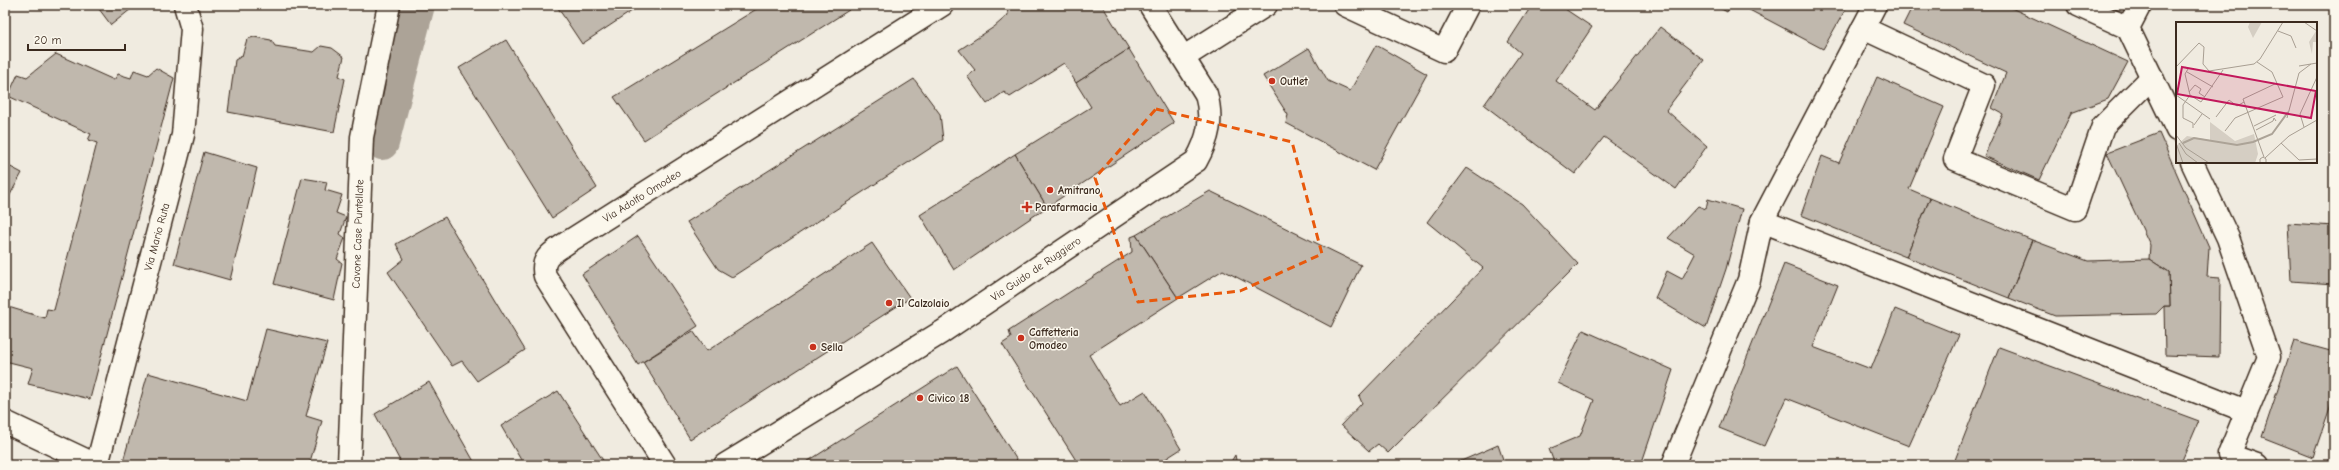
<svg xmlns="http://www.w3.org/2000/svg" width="2339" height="470" viewBox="0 0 2339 470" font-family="'Comic Neue',sans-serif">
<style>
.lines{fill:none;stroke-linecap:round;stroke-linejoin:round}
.canal{stroke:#aca397;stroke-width:34}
.building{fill:#c0b8ad;stroke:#3b2a1e}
.street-casing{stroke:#3b2a1e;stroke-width:25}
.secondary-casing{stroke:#3b2a1e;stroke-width:25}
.street{stroke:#fbf7ec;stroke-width:22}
.secondary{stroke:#fbf7ec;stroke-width:22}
.marked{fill:none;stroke:#e8590c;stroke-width:3;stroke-dasharray:8 5;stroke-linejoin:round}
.poi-dot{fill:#c8321e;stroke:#fbf7ec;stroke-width:1.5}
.labels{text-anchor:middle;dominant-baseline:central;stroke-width:3;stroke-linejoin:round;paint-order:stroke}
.poi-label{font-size:11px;font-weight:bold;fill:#3b2a1e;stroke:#fbf7ec;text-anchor:start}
.street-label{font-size:11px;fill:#3b2a1e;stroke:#fbf7ec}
.inset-river{fill:none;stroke:#aca397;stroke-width:2}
.inset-road{fill:none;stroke:#a89e92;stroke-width:1}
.view{fill:#c2185b;fill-opacity:0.15;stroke:#c2185b;stroke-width:2}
.inset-edge{fill:none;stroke:#3b2a1e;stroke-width:2}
</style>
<rect width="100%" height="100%" fill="#f0ebe0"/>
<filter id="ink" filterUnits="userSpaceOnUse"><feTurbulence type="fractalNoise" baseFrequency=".025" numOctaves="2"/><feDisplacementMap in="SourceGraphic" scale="8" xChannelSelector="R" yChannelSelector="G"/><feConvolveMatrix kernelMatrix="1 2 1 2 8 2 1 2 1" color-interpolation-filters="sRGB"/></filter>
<g filter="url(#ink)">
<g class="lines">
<!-- canal -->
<polyline class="canal" points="382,143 418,5"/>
</g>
<!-- building -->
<g class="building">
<polygon points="96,5 136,5 111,25"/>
<polygon points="556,5 641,5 582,44"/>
<polygon points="763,5 846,5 849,10 644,140 614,97"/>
<polygon points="1007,5 1102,5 1129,49 1076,83 1064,63 1010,97 1004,92 987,104 967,76 975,70 959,50 994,27 1008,15"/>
<polygon points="1532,5 1559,5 1592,27 1556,81 1595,110 1660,27 1704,60 1666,110 1707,146 1676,189 1604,137 1575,174 1484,105 1521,53 1508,42"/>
<polygon points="1714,5 1731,5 1727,12"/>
<polygon points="1740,5 1848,5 1823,49"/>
<polygon points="1913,5 2005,5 2128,62 2108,99 2071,113 2039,180 1984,156 2003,114 1992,108 2006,73 1903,25"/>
<polygon points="254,37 271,40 275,46 314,52 321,46 332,48 344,57 339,76 345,79 334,132 228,112 235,60 242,56 247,39"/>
<polygon points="506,40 597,188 552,218 459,68"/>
<polygon points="1376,45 1427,74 1374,170 1286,123 1288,115 1263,76 1309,48 1328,81 1350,91"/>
<polygon points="1129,49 1174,123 1047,207 1015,154 1091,107 1076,83"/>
<polygon points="56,54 114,80 118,74 131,78 134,70 148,75 156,68 174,78 90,399 28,384 33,368 5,361 5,306 45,318 47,309 54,310 97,143 88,140 91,134 8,96 18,74 27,77"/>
<polygon points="1877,77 1944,107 1909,189 1930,198 1906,257 1801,215 1822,156 1839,163"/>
<polygon points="914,79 940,114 943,140 732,277 718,269 687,222"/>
<polygon points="2159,133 2209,247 2207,277 2220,278 2219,357 2165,355 2164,306 2170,306 2169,272 2149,259 2150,245 2107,153"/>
<polygon points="204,152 257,168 230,280 174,264"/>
<polygon points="1015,154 1047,207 954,270 920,215"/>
<polygon points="5,164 22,173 5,204"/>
<polygon points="1467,168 1522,204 1578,264 1388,453 1378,444 1369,451 1341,425 1362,403 1359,396 1483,268 1427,222"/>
<polygon points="302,178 327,182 325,190 342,195 336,213 346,217 340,234 345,238 337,259 342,263 334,300 274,284"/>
<polygon points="1210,191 1361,265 1331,327 1223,270 1178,298 1136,235"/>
<polygon points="1930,198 2032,240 2009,298 1906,257"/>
<polygon points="1708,199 1742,209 1726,269 1706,328 1655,298 1667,271 1682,279 1695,254 1668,238 1698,206 1706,209"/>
<polygon points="445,217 525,350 477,381 462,361 452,366 388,272 404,259 396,244"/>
<polygon points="2288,223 2334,226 2334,284 2291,281"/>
<polygon points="1136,235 1178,298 1089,355 1120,406 1145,391 1181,449 1156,465 1079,465 1002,344 1011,338 1009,331 1132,252 1131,237"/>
<polygon points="638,236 698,326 638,365 582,274"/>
<polygon points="2032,240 2088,261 2149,259 2169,272 2170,306 2164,306 2156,314 2055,316 2009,298"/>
<polygon points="872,243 910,298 690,439 643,362 693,331 707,351"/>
<polygon points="1784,264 1838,285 1813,347 1871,369 1895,309 1959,335 1909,446 1786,398 1764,446 1719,428"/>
<polygon points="266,329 327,343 306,416 322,421 309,465 122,465 148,373 247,401"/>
<polygon points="1583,330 1673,370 1641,465 1555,465 1549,449 1580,436 1594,400 1558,383"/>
<polygon points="2294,341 2334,352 2334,396 2313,457 2262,437"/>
<polygon points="1999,347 2199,421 2180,465 1953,465"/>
<polygon points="957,366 1020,465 936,465 935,463 931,465 802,465"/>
<polygon points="429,382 476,465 394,465 400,461 375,414"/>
<polygon points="558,391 606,465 524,465 501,426"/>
<polygon points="1498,445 1505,465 1452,465"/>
<polygon points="1235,455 1237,465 1229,465"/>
</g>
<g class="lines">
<!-- street casing -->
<g class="street-casing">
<g id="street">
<polyline points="1345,5 1444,51 1468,5"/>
<polyline points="2078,5 2128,28"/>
<polyline points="2140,5 2128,28 2177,130"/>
<polyline points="1863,28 1984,85 1955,159 2075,209 2103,126 2152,77"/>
<polyline points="1184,57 1266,5"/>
<polyline points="2192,162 2228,238 2269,357 2229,455 2257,465"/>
<polyline points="1762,221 2246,411"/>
<polyline points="5,422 96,465"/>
<polyline points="97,465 183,135 192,29 185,5"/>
<polyline points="349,465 362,137 389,5"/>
<polyline points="1673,465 1749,280 1762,221 1875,5"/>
</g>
</g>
<!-- secondary casing -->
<g class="secondary-casing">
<g id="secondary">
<path d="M665,465L545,276C540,257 554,252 568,242L942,5"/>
<path d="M725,465L942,332L1196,161C1209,138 1213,119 1206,94L1150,5"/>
</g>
</g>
<!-- street -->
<use href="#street" class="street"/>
<!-- secondary -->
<use href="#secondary" class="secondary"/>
</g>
</g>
<!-- marked area -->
<path class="marked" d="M1156,109L1292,142L1322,254L1240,291L1138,302L1095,178Z"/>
<!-- markers -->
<g class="poi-dot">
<circle cx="1272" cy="81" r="4"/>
<circle cx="1050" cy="190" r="4"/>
<path d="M1025 201h4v4h4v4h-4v4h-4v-4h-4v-4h4z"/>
<circle cx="889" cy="303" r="4"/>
<circle cx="1021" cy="338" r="4"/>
<circle cx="813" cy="347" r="4"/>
<circle cx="920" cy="398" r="4"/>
</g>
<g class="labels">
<!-- poi labels -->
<g class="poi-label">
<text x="1280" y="81">Outlet</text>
<text x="1058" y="190">Amitrano</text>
<text x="1035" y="207">Parafarmacia</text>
<text x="897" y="303">Il Calzolaio</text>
<text x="1029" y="332">Caffetteria<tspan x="1029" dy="13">Omodeo</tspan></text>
<text x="821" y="347">Sella</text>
<text x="928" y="398">Civico 18</text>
</g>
<!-- street labels -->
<g class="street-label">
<text transform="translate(642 196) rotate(-32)">Via Adolfo Omodeo</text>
<text transform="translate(358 234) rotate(-88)">Cavone Case Puntellate</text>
<text transform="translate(157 237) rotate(-75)">Via Mario Ruta</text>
<text transform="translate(1036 269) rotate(-34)">Via Guido de Ruggiero</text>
</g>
</g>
<!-- overview -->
<g transform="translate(2176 22)">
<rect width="141" height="141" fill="#f0ebe0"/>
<path d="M74,0H86L77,16L72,5ZM140,9L141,20H137L136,32L133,20ZM34,100L59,119L78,112L82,132L79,141H0V124L11,114L34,118Z" fill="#d5cec3"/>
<path class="inset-river" d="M7,121L18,116L61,123L77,120L96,112L112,90"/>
<path class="inset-road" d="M128,0L141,9M102,9L115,14L120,26M123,44L141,41M0,45L23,21L28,25L27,42L33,49L78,42L84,37L107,0M9,45L12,47L9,52L14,73L7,83V96L17,101V106M11,50L37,65M13,70L19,63L25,67L23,71L29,75M0,73L34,97M14,73L25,80L47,48M40,95L53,78L61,84L68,80M111,96L123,51L135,42M18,103L26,92M78,104L100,93M128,105L124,92L141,55M80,108L97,99L98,96L100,99M49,109L59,96L107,75L96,50L81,40M0,113L10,126L33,141M0,121L7,141M3,121L10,132L22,141M105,121L123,138M88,135L67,77L101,61M89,136L113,114L141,98M123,138L141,137M84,141V137L87,135L90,137V141"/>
<path class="view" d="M6,45L140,69L135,96L1,72Z"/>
<rect width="141" height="141" class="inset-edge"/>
</g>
<!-- margin -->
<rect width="2339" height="470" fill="none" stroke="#fbf7ec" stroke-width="20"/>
<rect x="10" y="10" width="2319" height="450" fill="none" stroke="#3b2a1e" stroke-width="1.5" filter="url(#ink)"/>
<!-- scale -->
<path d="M28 44v6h97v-6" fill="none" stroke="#3b2a1e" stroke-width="2"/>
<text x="34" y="44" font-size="12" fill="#3b2a1e" stroke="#fbf7ec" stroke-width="3" paint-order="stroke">20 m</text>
</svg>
